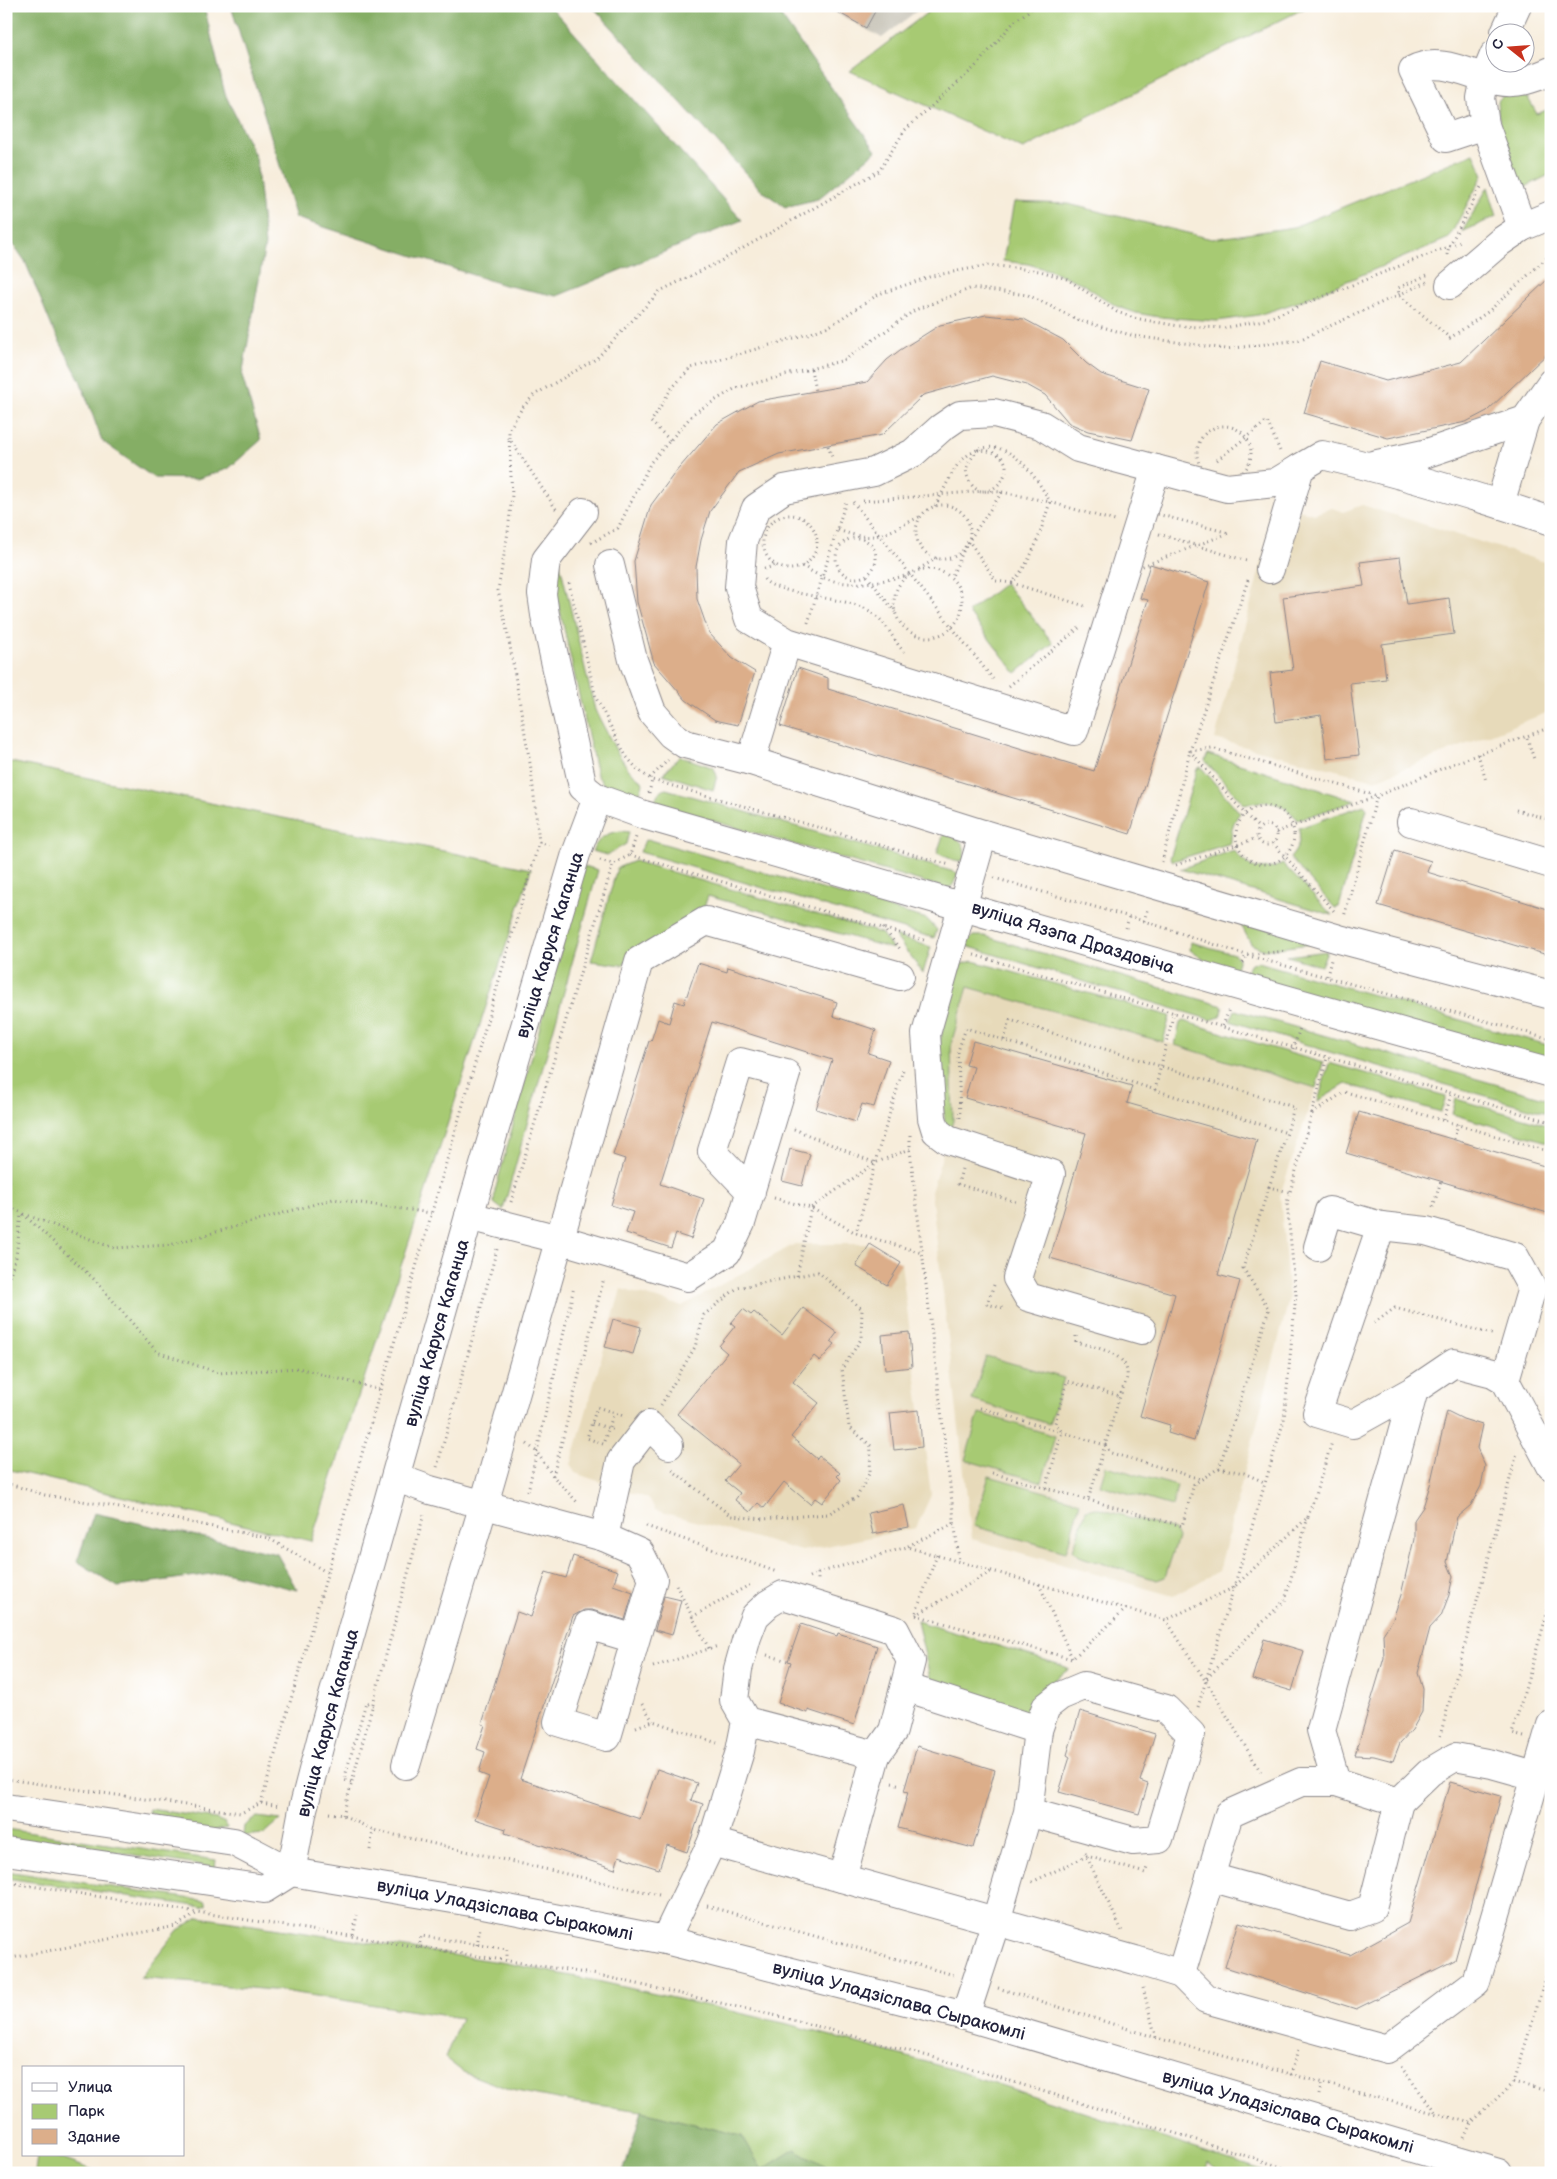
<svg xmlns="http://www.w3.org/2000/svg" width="1557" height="2179" viewBox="0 0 1557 2179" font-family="'Balsamiq Sans',sans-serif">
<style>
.built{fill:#e7daba}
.industrial{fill:#c8c4b8}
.green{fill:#a7ca73;stroke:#647657}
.forest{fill:#85ae65;stroke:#546850}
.building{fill:#dcae8a}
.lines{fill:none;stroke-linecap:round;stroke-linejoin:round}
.minor-casing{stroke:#8c888b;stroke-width:30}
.path{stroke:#8c888b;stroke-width:3;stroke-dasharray:1 4;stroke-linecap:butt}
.minor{stroke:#fff;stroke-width:28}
.labels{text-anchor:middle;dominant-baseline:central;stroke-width:4;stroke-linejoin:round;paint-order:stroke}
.street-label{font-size:18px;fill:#22223b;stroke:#fff}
</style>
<rect width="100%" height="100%" fill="#fff"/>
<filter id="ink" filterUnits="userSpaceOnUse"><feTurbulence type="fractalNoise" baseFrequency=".02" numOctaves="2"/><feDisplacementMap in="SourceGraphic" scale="10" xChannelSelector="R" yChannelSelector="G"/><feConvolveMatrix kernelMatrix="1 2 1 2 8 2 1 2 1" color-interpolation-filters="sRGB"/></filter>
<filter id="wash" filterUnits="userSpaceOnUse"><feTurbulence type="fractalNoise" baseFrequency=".0096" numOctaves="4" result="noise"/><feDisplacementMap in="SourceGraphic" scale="20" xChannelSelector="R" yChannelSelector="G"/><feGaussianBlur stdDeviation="1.12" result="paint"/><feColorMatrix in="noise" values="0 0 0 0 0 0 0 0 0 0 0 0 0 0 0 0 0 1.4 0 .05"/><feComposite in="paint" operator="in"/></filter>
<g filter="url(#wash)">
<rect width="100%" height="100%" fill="#f7eddb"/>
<!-- built -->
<g class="built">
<polygon points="1277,504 1314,514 1332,508 1343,512 1362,505 1551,564 1551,711 1375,780 1215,739"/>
<polygon points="967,987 1168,1043 1316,1088 1280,1195 1289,1299 1219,1571 1173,1596 972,1539 931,1192 953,1121 951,1044"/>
<polygon points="795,1244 870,1244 901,1263 931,1495 916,1528 802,1551 655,1510 650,1499 575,1473 571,1465 621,1289 682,1306"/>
</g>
<!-- industrial -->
<polygon class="industrial" points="824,6 923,6 882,38"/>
<!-- green -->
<g class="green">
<polygon points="936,6 1309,6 1023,149 850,71"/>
<path d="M1505,93L1528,98L1537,114L1551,108V174L1521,189C1511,161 1499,132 1497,102Z"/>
<polygon points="1474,153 1483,175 1449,238 1295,303 1258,315 1217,321 1159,317 1136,313 1116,306 1081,283 1052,271 1028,264 1003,261 1014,202 1068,204 1212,239 1294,227"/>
<polygon points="1488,187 1497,216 1462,232"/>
<polygon points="559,560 595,710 617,752 629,770 642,781 643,784 638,798 606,788 597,775 552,575"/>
<polygon points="1005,583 1053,643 1016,673 968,612"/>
<path d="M1208,754L1355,801L1298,820C1283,802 1266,798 1245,805L1205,761Z"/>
<polygon points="680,756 714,768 717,776 713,790 663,774"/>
<polygon points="6,761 531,869 311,1541 6,1469"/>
<path d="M1201,767L1240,813C1232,823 1231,831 1231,843L1173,861L1170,858L1197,769Z"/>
<path d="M666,789L958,873L953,885L948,889L655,804C656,795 658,791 666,789Z"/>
<path d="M1364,805L1367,809L1339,907L1335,908L1290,858C1298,849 1301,840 1299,828Z"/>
<path d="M621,831L629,832L626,844L607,855L592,851C599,838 605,833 621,831Z"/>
<path d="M944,833C959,839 967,841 964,860L958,862L937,853Z"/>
<polygon points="645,840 654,841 927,919 937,930 934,938 640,852"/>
<path d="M1234,850C1248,870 1262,873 1283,864L1332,915L1180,869Z"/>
<polygon points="634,861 881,933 893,949 708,896 704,907 622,965 591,961 617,868"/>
<polygon points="584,866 598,870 503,1210 494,1203 495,1191"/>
<polygon points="1238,919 1317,943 1264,950 1251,944"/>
<polygon points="895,936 931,947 923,973"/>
<polygon points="973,936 984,936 1223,1006 1220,1017 1211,1020 963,945"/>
<polygon points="1191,942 1234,954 1239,958 1235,971 1210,964 1190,950"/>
<polygon points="1327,951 1321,966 1287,956"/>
<polygon points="973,961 1170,1016 1163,1042 968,987 951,1044 953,1121 951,1127 945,1125 938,1048 958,971 961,964"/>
<polygon points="1258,962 1551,1046 1551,1065 1244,978 1251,963"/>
<polygon points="1235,1010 1551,1100 1551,1114 1336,1054 1230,1021"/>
<polygon points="1183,1021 1323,1063 1316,1088 1175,1045 1180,1023"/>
<polygon points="1329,1063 1446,1096 1441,1112 1346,1084 1318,1101"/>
<polygon points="1456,1099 1551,1126 1551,1143 1452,1114"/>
<polygon points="986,1356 1064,1378 1049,1424 972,1400"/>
<polygon points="979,1413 1055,1436 1042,1482 965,1460"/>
<polygon points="1106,1466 1177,1486 1172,1506 1100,1485"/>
<polygon points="989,1476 1080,1502 1066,1552 974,1526"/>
<polygon points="1096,1508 1174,1530 1178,1538 1165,1577 1157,1580 1078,1556 1073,1550 1086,1510"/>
<polygon points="917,1621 1061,1665 1069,1669 1044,1688 1033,1718 932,1686"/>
<polygon points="150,1809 216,1819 225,1823 227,1828 206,1833 149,1813"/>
<polygon points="257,1817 280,1820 264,1834 243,1836 244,1826"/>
<polygon points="6,1829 216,1860 215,1868 73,1845 6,1840"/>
<polygon points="6,1871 206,1901 206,1905 202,1907 6,1878"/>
<polygon points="199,1917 506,1963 597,1981 784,2023 951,2069 1270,2173 1222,2173 1208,2162 1205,2173 830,2173 827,2167 762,2170 741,2136 642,2111 568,2101 511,2090 463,2072 445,2058 461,2018 283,1991 140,1978 178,1930"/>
<polygon points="37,2155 51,2155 101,2173 35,2173"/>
</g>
<!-- forest -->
<g class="forest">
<polygon points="6,6 204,6 225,94 256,158 265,245 242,376 261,440 228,469 197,479 154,478 102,441 80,380 52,327 25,261 6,234"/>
<polygon points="231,6 550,6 742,220 557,296 504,285 296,218"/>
<polygon points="592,6 774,6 876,151 818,199 785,207 761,190"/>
<polygon points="94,1513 277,1554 297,1590 225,1572 118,1587 77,1561"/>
<polygon points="642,2111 742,2136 762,2170 795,2149 827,2167 830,2173 623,2173"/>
</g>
<g id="blocks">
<!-- building -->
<g class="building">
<polygon points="827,6 878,6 866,28"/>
<polygon points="1551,276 1551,350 1487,411 1466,422 1388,438 1304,413 1320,361 1386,381 1461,362"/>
<polygon points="986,315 1024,319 1063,340 1086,363 1101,374 1149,389 1132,440 1088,431 1069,423 1045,395 1027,385 992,376 923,395 882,435 779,454 739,472 710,511 701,540 696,567 697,599 709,633 732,658 755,672 738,725 715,720 686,700 654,663 637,602 634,561 651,505 674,474 717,424 758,401 867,382 887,360 900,350 940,325"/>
<polygon points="1400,557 1407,604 1449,598 1454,634 1382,644 1386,679 1350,683 1359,755 1327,759 1321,715 1276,722 1270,673 1293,670 1283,597 1364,586 1360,562"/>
<polygon points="1150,564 1209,582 1130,834 780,726 798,668 828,678 828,689 1094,771 1148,600 1140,598"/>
<polygon points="1395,850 1431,861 1427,872 1551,910 1551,956 1378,905"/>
<polygon points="698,963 727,972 728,967 837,1002 833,1016 876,1030 868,1053 889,1060 874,1107 862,1104 856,1122 816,1109 832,1060 712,1022 660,1184 704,1199 691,1239 676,1234 671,1248 626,1233 633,1212 611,1205 625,1159 613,1155 649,1041 651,1041 658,1019 669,1023 675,1001 684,1004"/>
<polygon points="973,1041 1132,1086 1127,1103 1257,1140 1218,1275 1240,1281 1194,1441 1168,1433 1170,1425 1140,1416 1175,1294 1050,1258 1086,1133 965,1098 974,1067 966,1065"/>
<polygon points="1359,1112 1551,1168 1551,1214 1346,1153"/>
<polygon points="790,1149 810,1154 802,1186 782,1181"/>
<polygon points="870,1244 901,1263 887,1285 856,1266"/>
<polygon points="803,1308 837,1333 831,1341 835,1344 820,1361 814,1356 793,1382 819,1403 791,1437 817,1459 819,1456 840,1473 837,1476 841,1480 822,1503 815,1498 810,1504 784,1482 764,1508 758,1503 750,1512 735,1500 740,1493 725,1481 739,1464 677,1414 727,1353 719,1346 735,1326 731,1323 743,1309 751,1315 754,1312 782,1335"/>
<polygon points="613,1319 641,1327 633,1354 605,1347"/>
<polygon points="909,1332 912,1367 885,1370 882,1335"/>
<polygon points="919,1410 922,1447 894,1450 890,1413"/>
<polygon points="1447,1411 1463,1419 1482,1425 1477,1448 1485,1466 1481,1486 1471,1505 1457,1517 1447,1562 1453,1576 1449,1595 1441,1616 1430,1628 1418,1673 1423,1689 1422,1712 1412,1730 1400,1743 1393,1761 1374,1756 1355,1755 1384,1658 1383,1634 1393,1619 1401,1595 1414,1539 1414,1520 1423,1507 1430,1485"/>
<polygon points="904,1505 909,1527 873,1534 868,1513"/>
<polygon points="573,1556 618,1571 613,1585 633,1592 625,1620 592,1610 584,1610 573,1616 520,1779 640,1819 657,1769 697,1783 691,1800 703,1804 687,1852 667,1845 659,1869 619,1856 615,1869 505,1833 506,1829 475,1819 489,1777 479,1773 485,1752 477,1749 485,1725 482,1724 517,1612 531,1617 546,1572 566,1578"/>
<polygon points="664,1596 681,1600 672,1635 655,1630"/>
<polygon points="801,1624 837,1636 838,1633 877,1646 854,1725 808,1710 808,1713 778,1703 791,1662 788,1661"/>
<polygon points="1264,1639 1304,1651 1292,1691 1252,1679"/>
<polygon points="1080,1711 1155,1734 1140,1781 1148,1784 1139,1814 1059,1792 1070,1757 1067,1755"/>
<polygon points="917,1746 995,1770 973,1848 898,1828 908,1792 904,1791"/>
<polygon points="1450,1782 1501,1796 1455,1960 1356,2009 1225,1967 1239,1922 1350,1955 1408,1923"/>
</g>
</g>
</g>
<g filter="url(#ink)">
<use href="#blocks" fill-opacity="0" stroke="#8c888b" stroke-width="1"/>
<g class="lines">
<!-- minor casing -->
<g class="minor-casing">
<g id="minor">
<polyline points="1505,32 1517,6"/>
<polyline points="1494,55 1485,77 1481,98 1485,125 1522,227 1551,215"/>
<path d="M1485,125L1446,138L1413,70C1441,56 1471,76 1499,81C1517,85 1535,78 1551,71"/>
<polyline points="1450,285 1500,242 1522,227"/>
<polyline points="1373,465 1424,454 1525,420 1551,383"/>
<polyline points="1156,469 1227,488 1275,483 1300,468"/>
<polyline points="1500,504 1525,420"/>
<path d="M583,512L546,560L542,594L545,615L583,787L597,798L644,815C946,901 1247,991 1551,1073"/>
<polyline points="610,565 633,660 652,712 671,734 685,744 751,761 983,834"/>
<path d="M1270,569L1300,468L1322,455C1400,473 1476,496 1551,521"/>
<polyline points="751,761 787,642 1074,731 1156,469 1078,448 1041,425 994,413 960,415 941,428 913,453 874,472 784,489 756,508 743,541 739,587 749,619 787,642"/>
<polyline points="1411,822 1551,864"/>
<polyline points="469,1216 559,1239 688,1277 727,1252 741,1223 786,1074 740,1062 712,1151 751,1192"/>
<polyline points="1381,1226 1317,1413 1353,1424 1414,1390"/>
<polyline points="1318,1247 1329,1211 1381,1226 1426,1231 1515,1257 1532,1288 1505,1380"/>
<polyline points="1142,1330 1028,1297 1017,1278 1051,1174 948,1140 936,1131 932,1118 926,1034 983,834 1339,939 1551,995"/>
<polyline points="397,1478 430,1490 604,1537 640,1553 653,1579 607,1737 558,1722 588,1625 635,1639"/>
<polyline points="604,1537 621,1461 649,1425 669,1445"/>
<polyline points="905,1687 1038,1730"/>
<polyline points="406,1765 484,1504 639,961 706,921 900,976"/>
<polyline points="1535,1776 1492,1764 1455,1757 1430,1772 1399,1802 1336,1782 1321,1730 1414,1390 1454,1363 1493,1373 1505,1380 1551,1466"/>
<polyline points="6,1808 234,1842 291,1872 483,1904 665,1940 965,2016 1498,2173"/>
<polyline points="712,1842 1135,1960 1181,1974 1229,1814 1301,1782 1336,1782"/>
<polyline points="6,1851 264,1889 291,1872"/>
<polyline points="291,1872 303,1809 324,1728 469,1216 576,854 597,798"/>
<polyline points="1210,1877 1350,1916 1372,1908 1399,1802"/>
<polyline points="842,1878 876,1755"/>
<polyline points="665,1940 712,1842 740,1751 746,1721 734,1700 738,1669 747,1637 755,1616 768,1604 783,1595 895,1630 911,1661 893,1731 876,1755 746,1721"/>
<polyline points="1181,1974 1206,1999 1387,2049 1476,1982 1551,1725"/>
<polyline points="965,2016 996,1921 1028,1812 1038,1730 1046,1707 1060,1696 1084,1686 1166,1709 1191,1734 1159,1839 1133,1841 1028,1812"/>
</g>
</g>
<!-- path -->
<g class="path">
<polyline points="1447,255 1449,246 1481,187"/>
<polyline points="1427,275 1398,288 1399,295 1450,338 1489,311 1551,254"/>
<polyline points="811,369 815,391"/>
<circle cx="1224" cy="453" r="27"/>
<polyline points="670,440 651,422 671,389 691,368 811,333 831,325 879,294 932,276 989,265 1040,271 1067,279 1117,312 1134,318 1178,326 1224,328 1264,320 1460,242"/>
<polyline points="828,446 832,457"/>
<path d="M978,450C1039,452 984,519 968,478C963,467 971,459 978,450Z"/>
<polyline points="1217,460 1267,421 1280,451"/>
<polyline points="1002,492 1050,502 1115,521"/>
<polyline points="863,501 984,491 1002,492 966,545 951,578"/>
<polyline points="853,502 993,679"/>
<circle cx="943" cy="532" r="27"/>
<path d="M935,506C942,495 952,470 960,462C998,424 1032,468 1050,502C1040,533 1034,558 1012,583L996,581L969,541"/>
<polyline points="556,509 509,438 509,430 522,408 534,395 596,359 660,291 719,262 879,171 905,130 974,68 1014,22 1035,6"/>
<polygon points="1153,513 1229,533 1135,569"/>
<circle cx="790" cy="542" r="27"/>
<path d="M838,530C876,544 886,533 919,517"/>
<polyline points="1159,534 1247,561"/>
<circle cx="856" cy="558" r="20"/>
<polyline points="591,543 618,528 651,462 694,413 736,388 845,360 915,310 972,288 1028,295 1078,320 1134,336 1226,349 1299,340 1427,282"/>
<path d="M802,566C810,570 818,576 827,579C853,588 883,581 909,575"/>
<polyline points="764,569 777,565"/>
<polyline points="919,569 937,558"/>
<circle cx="928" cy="603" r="34"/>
<polyline points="867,576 895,612"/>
<path d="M764,579C775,595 844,597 866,609C888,621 889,635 904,652"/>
<polyline points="1248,580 1190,751 1245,814 1259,828"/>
<polyline points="569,583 596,698 626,756 638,770 652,780 950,865"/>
<polyline points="1012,583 1088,607"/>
<polyline points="808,623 846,501"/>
<polyline points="1009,686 1079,628"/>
<polyline points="1527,738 1534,759"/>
<polyline points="1478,754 1486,781"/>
<polyline points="650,778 668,760"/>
<polyline points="649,793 652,780"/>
<circle cx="1265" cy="835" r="29"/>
<polyline points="1516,810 1551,820"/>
<circle cx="1267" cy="835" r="10"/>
<polyline points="1276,832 1377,796 1450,765 1551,727"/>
<polyline points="1547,837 1551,823"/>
<polyline points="539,842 553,847"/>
<polyline points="1273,843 1334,911"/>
<polyline points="630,855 927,941"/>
<polyline points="600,860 613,864"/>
<polyline points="1162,862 1190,751 1212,748 1377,796 1344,917"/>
<polyline points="1176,865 1257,838"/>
<polyline points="994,878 1144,921 1246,955 1551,1039"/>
<polyline points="1144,921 1148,907"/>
<polyline points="883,928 901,950"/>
<polyline points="1126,928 1129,917"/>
<polyline points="974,955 1551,1122"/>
<polyline points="1243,963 1246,955 1286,951"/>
<polyline points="1327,976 1331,960"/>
<polyline points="1223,1026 1229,1009"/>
<polyline points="1004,1040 1010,1020 1294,1107 1287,1133"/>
<polyline points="1293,1049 1300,1028"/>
<polyline points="1155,1090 1174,1012"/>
<polyline points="1312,1114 1344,1092 1349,1093 1551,1152"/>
<polyline points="960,1118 958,1051 966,1028 1287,1133 1269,1187"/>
<polyline points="1444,1120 1451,1094"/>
<polyline points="794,1129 875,1163 910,1149"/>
<polyline points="910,1135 910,1150 959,1561"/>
<polyline points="1454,1139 1458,1124"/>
<polyline points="875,1162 903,1070"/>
<polyline points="962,1169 958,1184 1016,1202"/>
<polyline points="774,1198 811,1208 856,1233 922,1253"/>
<polyline points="511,1202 613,864 630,855 636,837"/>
<polyline points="6,1204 22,1213 96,1281 157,1352 219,1373 298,1368 381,1390"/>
<polyline points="1433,1207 1441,1181"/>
<polyline points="24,1214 114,1248 170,1245 333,1199 431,1213"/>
<polyline points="797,1276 811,1208 875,1163 856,1233"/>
<polyline points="994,1285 987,1304 1006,1309"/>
<polyline points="6,1286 16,1257 21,1214"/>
<polyline points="1374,1323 1395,1308 1495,1335"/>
<path d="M1076,1336V1342C1093,1347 1130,1352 1127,1377C1126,1383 1122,1390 1120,1396"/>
<polyline points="661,1405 695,1347 704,1315 737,1288 818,1272 862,1309 861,1339 842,1369 849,1427 871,1446 870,1472 857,1497 828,1514 763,1519 731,1516 672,1470"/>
<polyline points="980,1408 1105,1445 1088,1500"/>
<polyline points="592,1423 615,1430"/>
<polyline points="604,1441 614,1413"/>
<polyline points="527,1444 536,1451 553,1476 578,1503"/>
<polyline points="603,1444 587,1438 597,1407 624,1416"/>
<polyline points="437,1467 497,1249"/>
<polyline points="1219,1468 1244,1473 1264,1482"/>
<polyline points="992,1473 1182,1526 1194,1484 1219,1468 1269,1309 1243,1268 1269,1187 1289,1192"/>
<polyline points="553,1476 604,1278"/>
<polyline points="6,1483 45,1495 100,1504 268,1538 328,1573"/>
<polyline points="1046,1488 1062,1432 1055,1423 1067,1381 1120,1396 1105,1445 1111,1453 1201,1479"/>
<polyline points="528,1491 574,1287"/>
<polyline points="1308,1517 1332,1442"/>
<polyline points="646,1526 777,1572"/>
<polyline points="908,1546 955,1523"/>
<polyline points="937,1555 915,1615 1072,1659 1126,1609"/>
<polyline points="818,1573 907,1547 1166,1620 1233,1588 1308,1517 1285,1600 1205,1680 1166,1620"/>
<polyline points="809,1577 818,1573 818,1582"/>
<polyline points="1039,1584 1073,1660"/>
<polyline points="676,1585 709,1649"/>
<polyline points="916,1615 992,1571"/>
<polyline points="692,1617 751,1584"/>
<polyline points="767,1655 788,1661"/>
<polyline points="653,1667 718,1646"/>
<polyline points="1206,1681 1262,1774"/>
<polyline points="642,1704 653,1721"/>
<polyline points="1198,1707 1284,1420 1296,1295 1287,1203 1327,1058"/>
<polyline points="636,1727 653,1721 717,1743"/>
<polyline points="1440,1736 1517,1453"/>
<polyline points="1524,1737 1512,1734 1551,1600"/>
<polyline points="6,1779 241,1813 261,1803 281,1806"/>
<polyline points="351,1782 344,1780 366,1702 373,1705"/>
<polyline points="892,1783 901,1785"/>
<polyline points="261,1803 539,842 531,769 509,640 498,590 508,532 512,495 509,438"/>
<polyline points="329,1813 343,1815 373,1830 659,1895"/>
<polyline points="343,1815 424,1514"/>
<polyline points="370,1850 373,1830"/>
<polyline points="1085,1853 1122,1931"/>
<polyline points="6,1882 598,1975 786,2018 954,2063 1300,2173"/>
<polyline points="1032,1882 1087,1856 1145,1873 1148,1865"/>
<polyline points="707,1906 954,1975"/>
<polyline points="353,1935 357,1915"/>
<polyline points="477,1945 480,1928"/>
<polyline points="419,1948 421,1936 507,1949 507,1960"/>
<polyline points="6,1959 176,1926 199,1912"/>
<polyline points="998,1988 1157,2038 1471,2123"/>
<polyline points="1143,1988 1156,2038"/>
<polyline points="1401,2067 1437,2114"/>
<polyline points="1291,2075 1298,2049"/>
<polyline points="1514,2082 1551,2092"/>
<polyline points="1319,2095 1322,2083"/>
<polyline points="1464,2138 1471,2123 1514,2082 1551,1960"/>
</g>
<!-- minor -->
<use href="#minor" class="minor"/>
</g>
</g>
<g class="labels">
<!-- street labels -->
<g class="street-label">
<text transform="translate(1073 938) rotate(17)">вуліца Язэпа Драздовіча</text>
<text transform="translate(550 945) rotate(-73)">вуліца Каруся Каганца</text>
<text transform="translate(437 1333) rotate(-74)">вуліца Каруся Каганца</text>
<text transform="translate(328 1723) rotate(-75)">вуліца Каруся Каганца</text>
<text transform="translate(505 1910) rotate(11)">вуліца Уладзіслава Сыракомлі</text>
<text transform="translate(899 2001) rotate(15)">вуліца Уладзіслава Сыракомлі</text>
<text transform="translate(1288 2112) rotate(16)">вуліца Уладзіслава Сыракомлі</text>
</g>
</g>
<!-- margin -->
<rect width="1557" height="2179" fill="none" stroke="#fff" stroke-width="25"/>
<!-- legend -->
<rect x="22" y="2066" width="162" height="90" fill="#ffffff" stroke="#a7a7b1"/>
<rect x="32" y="2083" width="25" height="8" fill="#ffffff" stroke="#a7a7b1"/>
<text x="68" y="2092" font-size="15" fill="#22223b">Улица</text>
<rect x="32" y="2104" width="25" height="15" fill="#a7ca73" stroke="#a7a7b1"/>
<text x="68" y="2116" font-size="15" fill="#22223b">Парк</text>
<rect x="32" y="2129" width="25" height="15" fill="#dcae8a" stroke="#a7a7b1"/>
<text x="68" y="2142" font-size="15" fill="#22223b">Здание</text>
<!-- north arrow -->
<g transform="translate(1510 48) rotate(287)"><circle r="24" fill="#ffffff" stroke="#a7a7b1"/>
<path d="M0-4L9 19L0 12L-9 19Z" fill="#c8321e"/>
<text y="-8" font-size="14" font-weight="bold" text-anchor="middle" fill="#22223b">С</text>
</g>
</svg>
